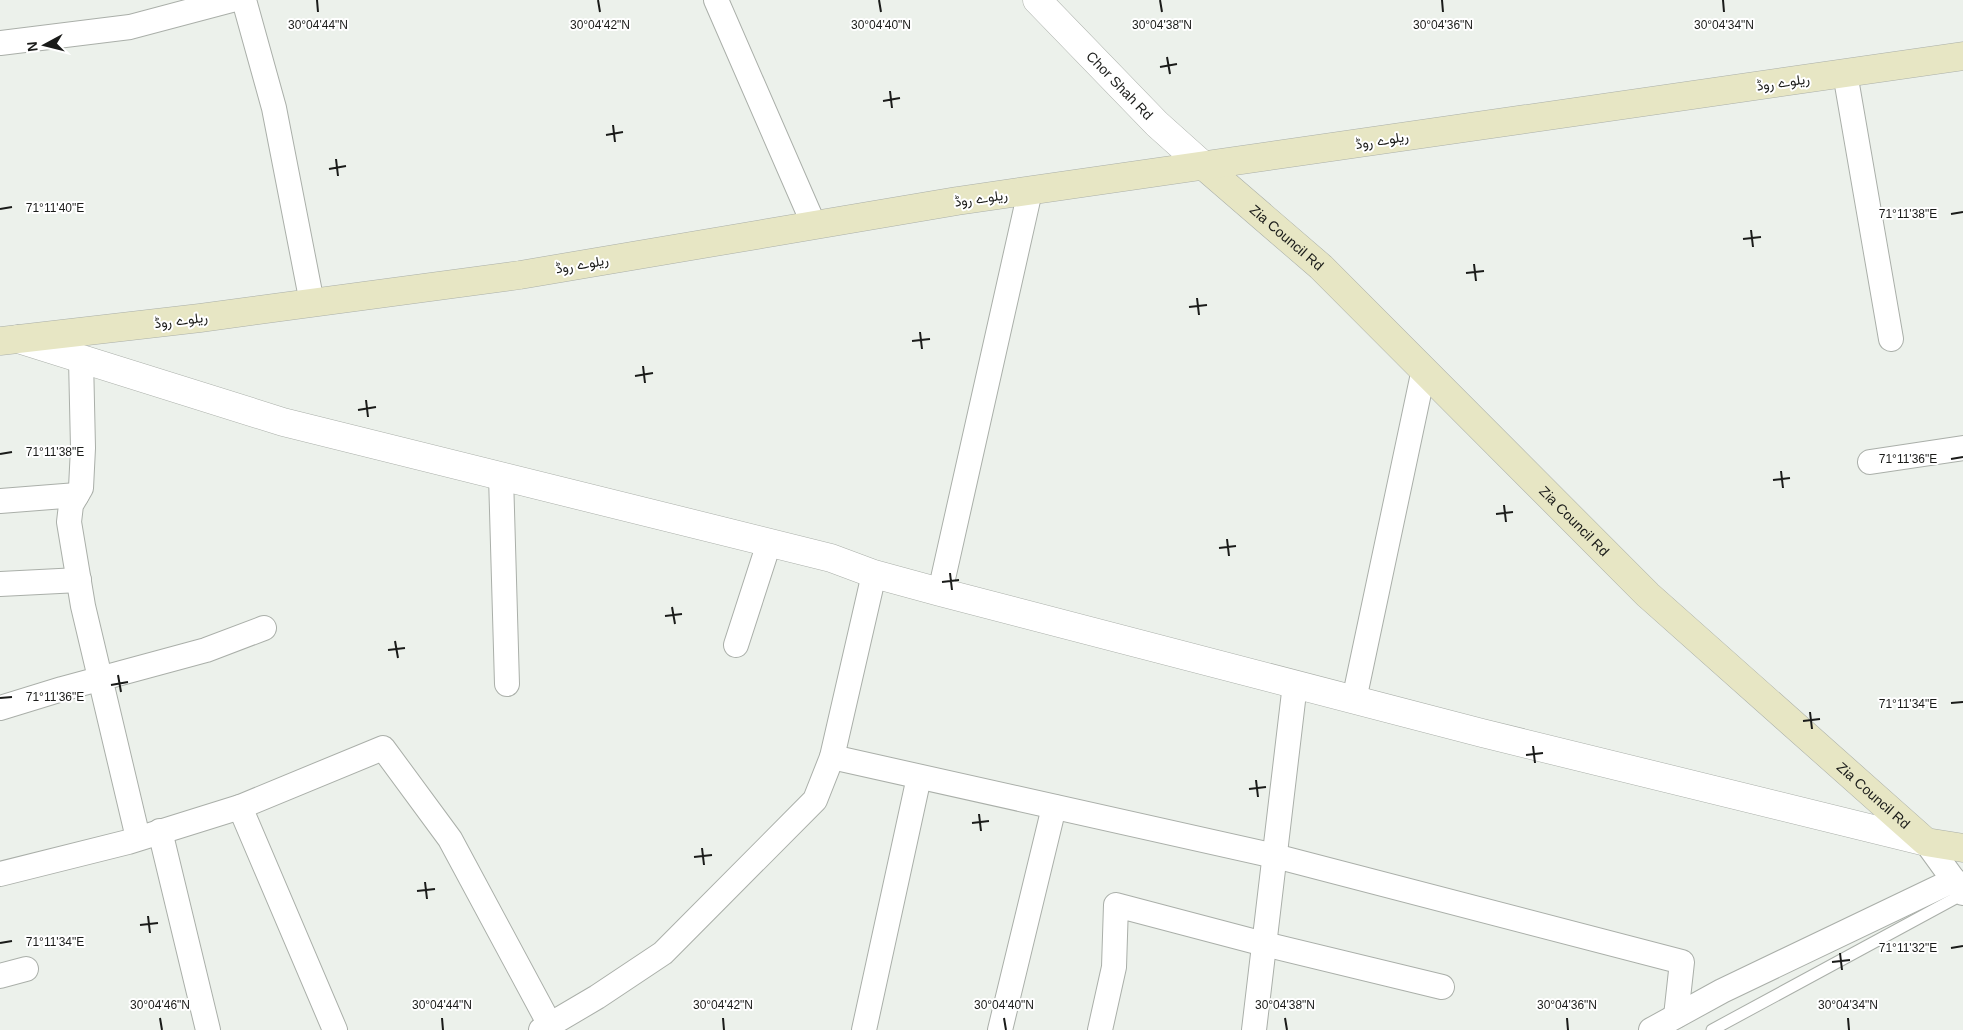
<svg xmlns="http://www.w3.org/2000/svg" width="1963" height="1030" viewBox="0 0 1963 1030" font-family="Helvetica,Vazirmatn,sans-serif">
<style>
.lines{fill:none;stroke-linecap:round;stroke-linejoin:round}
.service-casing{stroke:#aaafa9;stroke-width:13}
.minor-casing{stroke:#aaafa9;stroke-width:26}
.tertiary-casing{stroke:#aaafa9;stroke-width:29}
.secondary-casing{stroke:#aaafa9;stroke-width:29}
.service{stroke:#fff;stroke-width:11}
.minor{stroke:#fff;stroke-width:24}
.tertiary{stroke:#fff;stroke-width:28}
.secondary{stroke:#e7e6c4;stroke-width:28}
.ticks{fill:none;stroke:#1a1b19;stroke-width:2}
.labels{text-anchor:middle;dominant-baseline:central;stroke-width:4;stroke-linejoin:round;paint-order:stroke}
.street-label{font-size:14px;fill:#1a1b19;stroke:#fff}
.ticks-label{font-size:12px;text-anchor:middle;fill:#1a1b19;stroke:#fff;stroke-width:4;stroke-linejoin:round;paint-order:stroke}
</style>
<rect width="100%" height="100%" fill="#ecf1eb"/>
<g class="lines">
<!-- service casing -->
<g class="service-casing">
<polyline id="service" points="1712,1030 1963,894"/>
</g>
<!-- minor casing -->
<g class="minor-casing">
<g id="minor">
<polyline points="244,0 274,108 312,303"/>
<polyline points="716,0 814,225"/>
<polyline points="0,43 130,27 232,0"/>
<polyline points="1845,73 1891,339"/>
<polyline points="81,359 83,448 81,488 71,505 69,522 83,606 138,838"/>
<polyline points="1870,462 1963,448"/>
<polyline points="501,476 507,684"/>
<polyline points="0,501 77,495"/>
<polyline points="0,584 79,580"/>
<polyline points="940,592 1030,191"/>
<polyline points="736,645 769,543"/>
<polyline points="1354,700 1424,369"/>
<polyline points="0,708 62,689 206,650 264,628"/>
<polyline points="832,757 1275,856 1682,962 1676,1016"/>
<polyline points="240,807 335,1030"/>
<polyline points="160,831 208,1030"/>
<polyline points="1926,842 1963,893"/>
<polyline points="0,874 128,842 240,807 383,748 450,839 550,1025"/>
<polyline points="0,976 26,969"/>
<polyline points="541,1030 597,997 663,953 815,800 832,757 874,574"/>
<polyline points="864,1030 919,777"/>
<polyline points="1000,1030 1054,807"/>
<polyline points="1100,1030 1114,967 1116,905 1264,944 1442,987"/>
<polyline points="1254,1030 1295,684"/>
<polyline points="1651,1030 1722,991 1954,880"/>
</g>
</g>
<!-- tertiary casing -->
<g class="tertiary-casing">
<g id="tertiary">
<path id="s1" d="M1037,0L1157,124L1205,167"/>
<polyline points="18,339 283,422 831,558 874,574 940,592 1482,733 1926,842"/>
</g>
</g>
<!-- secondary casing -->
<g class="secondary-casing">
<g id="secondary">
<path id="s2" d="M1205,167L1321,267L1648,595L1926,842L1963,848"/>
<polyline points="0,341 200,318 520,275 957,201 1963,56"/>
</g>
</g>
<!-- service -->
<use href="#service" class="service"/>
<!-- minor -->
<use href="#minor" class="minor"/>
<!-- tertiary -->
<use href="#tertiary" class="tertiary"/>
<!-- secondary -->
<use href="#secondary" class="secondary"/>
</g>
<!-- ticks -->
<path class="ticks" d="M317,0L318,12M598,0L600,12M879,0L881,12M1160,0L1162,12M1442,0L1443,12M1723,0L1724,12M1167,57L1170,74M1160,67L1177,64M890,91L892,108M883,101L900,98M613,125L615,142M606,135L623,132M336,159L338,176M329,169L346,166M0,209L12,207M1951,214L1963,212M1751,230L1753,247M1743,239L1761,237M1474,264L1476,281M1466,273L1484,271M1197,298L1199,315M1189,307L1207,305M920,332L922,349M912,341L930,339M643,366L645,383M635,376L653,373M366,400L368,417M358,410L376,407M0,454L12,452M1951,459L1963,457M1781,471L1783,488M1773,480L1790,478M1504,505L1506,522M1496,514L1513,512M1227,539L1229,556M1219,548L1236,546M950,573L952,590M942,582L959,580M672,607L675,624M665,616L682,614M395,641L398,658M388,650L405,648M118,675L121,692M111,685L128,682M0,698L12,697M1951,703L1963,702M1810,712L1812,729M1803,721L1820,719M1533,746L1535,763M1526,755L1543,753M1256,780L1258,797M1249,789L1266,787M979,814L981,831M972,823L989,821M702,848L704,865M694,857L712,855M425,882L427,899M417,891L435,889M148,916L150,933M140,925L158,923M0,943L12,941M1951,948L1963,946M1840,953L1842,970M1832,962L1850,960M160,1018L162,1030M442,1018L443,1030M723,1018L724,1030M1004,1018L1006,1030M1285,1018L1287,1030M1567,1018L1568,1030M1848,1018L1849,1030"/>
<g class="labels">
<!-- street labels -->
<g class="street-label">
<text transform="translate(1783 82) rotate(-8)">ریلوے روڈ</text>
<text stroke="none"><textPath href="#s1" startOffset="119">Chor Shah Rd</textPath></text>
<text transform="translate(1382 140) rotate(-9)">ریلوے روڈ</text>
<text transform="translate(981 198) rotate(-8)">ریلوے روڈ</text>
<text stroke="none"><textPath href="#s2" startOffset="108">Zia Council Rd</textPath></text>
<text transform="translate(582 264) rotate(-10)">ریلوے روڈ</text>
<text transform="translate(181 320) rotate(-7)">ریلوے روڈ</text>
<text stroke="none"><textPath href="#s2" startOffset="512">Zia Council Rd</textPath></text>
<text stroke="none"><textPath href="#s2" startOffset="918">Zia Council Rd</textPath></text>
</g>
</g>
<g class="ticks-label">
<text x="318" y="29">30°04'44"N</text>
<text x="600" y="29">30°04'42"N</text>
<text x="881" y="29">30°04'40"N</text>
<text x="1162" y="29">30°04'38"N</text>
<text x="1443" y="29">30°04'36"N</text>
<text x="1724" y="29">30°04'34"N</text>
<text x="55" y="212">71°11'40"E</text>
<text x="1908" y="218">71°11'38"E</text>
<text x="55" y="456">71°11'38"E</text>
<text x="1908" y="463">71°11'36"E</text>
<text x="55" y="701">71°11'36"E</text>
<text x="1908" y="708">71°11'34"E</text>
<text x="55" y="946">71°11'34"E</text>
<text x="1908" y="952">71°11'32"E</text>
<text x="160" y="1009">30°04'46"N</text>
<text x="442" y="1009">30°04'44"N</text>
<text x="723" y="1009">30°04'42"N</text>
<text x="1004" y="1009">30°04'40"N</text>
<text x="1285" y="1009">30°04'38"N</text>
<text x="1567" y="1009">30°04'36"N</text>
<text x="1848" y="1009">30°04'34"N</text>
</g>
<!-- north arrow -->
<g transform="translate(45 45) rotate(263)" stroke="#ffffff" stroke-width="4" paint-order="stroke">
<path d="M0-4L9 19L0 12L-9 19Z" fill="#1a1b19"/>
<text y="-8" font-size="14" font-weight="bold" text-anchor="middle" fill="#1a1b19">N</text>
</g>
</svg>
